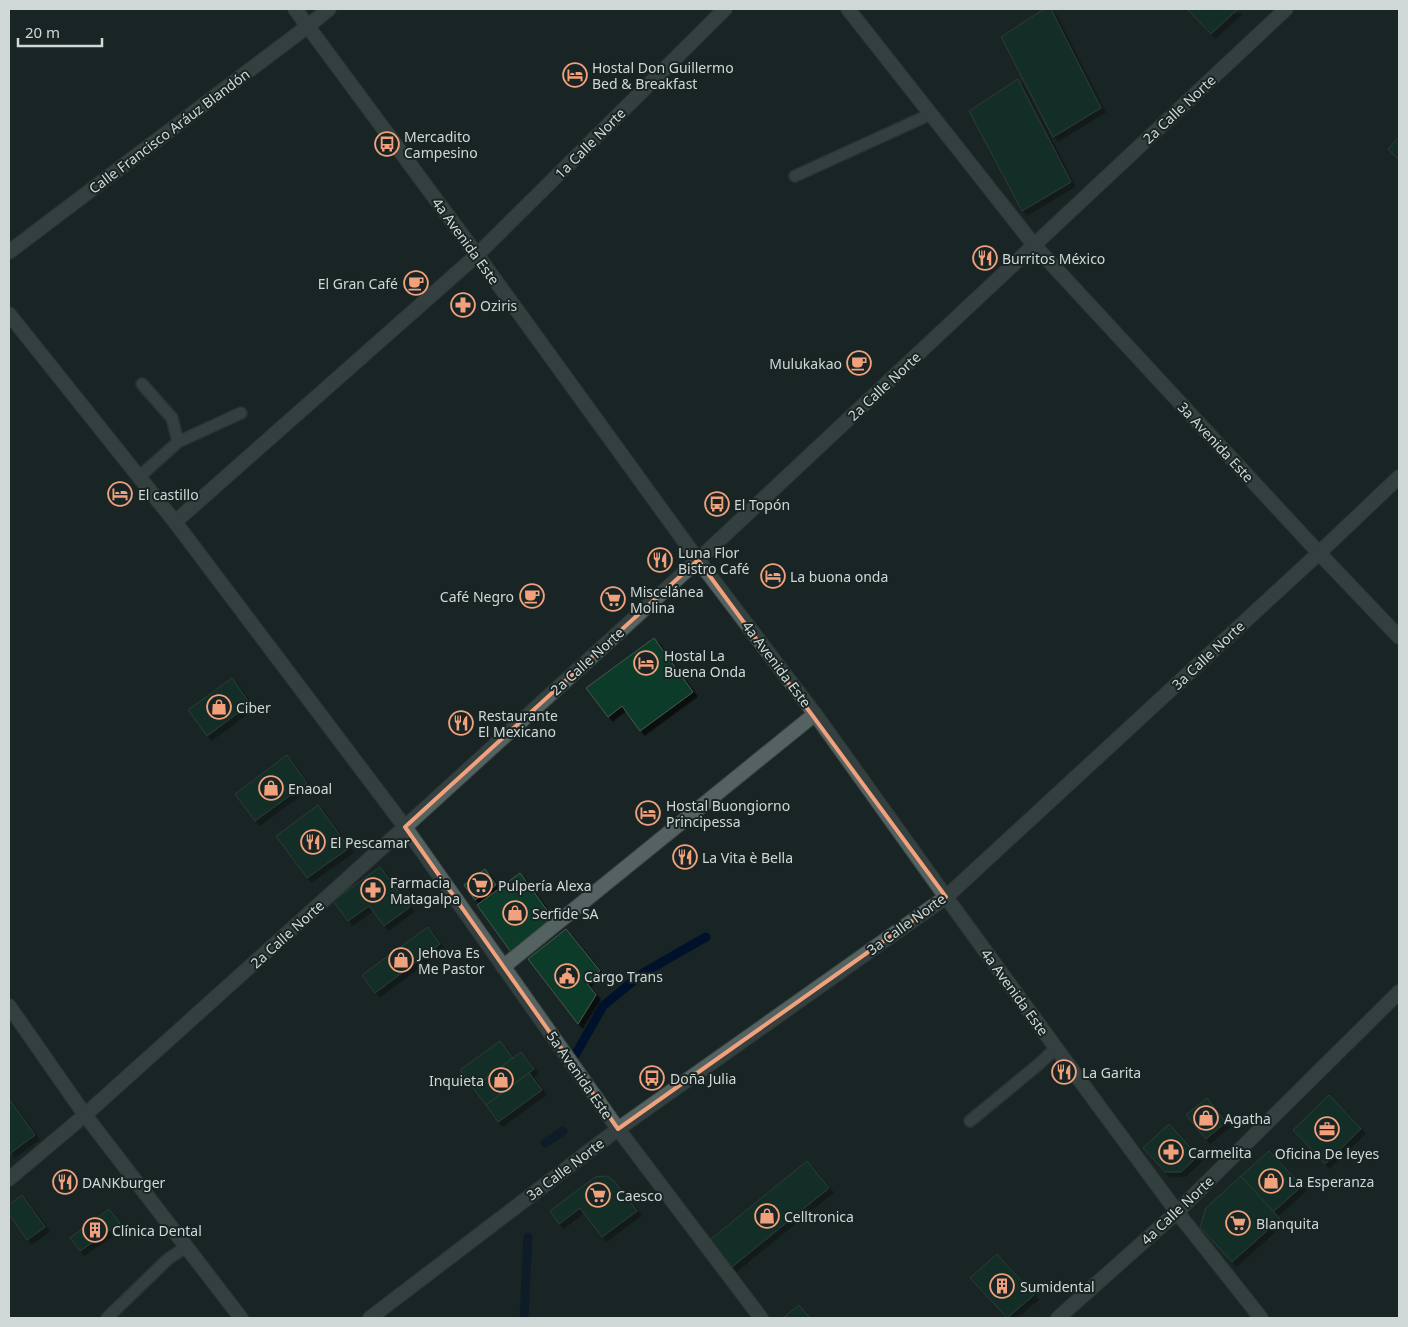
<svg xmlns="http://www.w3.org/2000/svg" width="1408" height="1327" viewBox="0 0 1408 1327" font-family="'Noto Sans',sans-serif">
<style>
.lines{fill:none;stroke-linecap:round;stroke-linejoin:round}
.stream{stroke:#00122b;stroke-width:9}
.building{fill:#0d3b29;stroke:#4a554f;filter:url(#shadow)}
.service-casing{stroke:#394342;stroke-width:14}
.minor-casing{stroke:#394342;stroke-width:16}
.tertiary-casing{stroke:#394342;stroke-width:16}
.service{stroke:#546261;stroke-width:11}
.minor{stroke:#546261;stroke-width:14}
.tertiary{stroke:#546261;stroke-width:14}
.marked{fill:none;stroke:#f1a17c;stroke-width:4;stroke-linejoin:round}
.labels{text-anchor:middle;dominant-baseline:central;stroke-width:4;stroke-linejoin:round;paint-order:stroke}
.poi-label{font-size:14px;fill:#d0d8d7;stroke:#192524;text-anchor:start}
.street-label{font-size:14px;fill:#d0d8d7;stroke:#192524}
</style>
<defs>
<filter id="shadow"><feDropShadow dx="4.5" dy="4.5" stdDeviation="0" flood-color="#0009"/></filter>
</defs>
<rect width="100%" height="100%" fill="#192524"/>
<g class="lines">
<!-- stream -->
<g class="stream">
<polyline points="574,1057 603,1006 643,973 706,937"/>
<polyline points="545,1143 563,1131"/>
<polyline points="524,1318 528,1237"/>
</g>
</g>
<!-- building -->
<g class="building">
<polygon points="1044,9 1051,9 1101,108 1053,137 1001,37"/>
<polygon points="1187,9 1238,9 1211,34"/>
<polygon points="1018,79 1071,182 1022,211 969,111"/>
<polygon points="1399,137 1399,160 1388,149"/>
<polygon points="654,638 693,692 640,731 622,706 608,717 586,688"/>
<polygon points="232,678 250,704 207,736 188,710"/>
<polygon points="287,755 307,783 255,821 235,794"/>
<polygon points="318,805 349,848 307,878 276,836"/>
<polygon points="380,867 410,907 384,926 369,906 348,921 333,901"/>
<polygon points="485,869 496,885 475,900 464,885"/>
<polygon points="520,873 554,920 511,952 477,905"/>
<polygon points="428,927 440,944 375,993 362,975"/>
<polygon points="566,929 600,971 586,982 596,995 578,1024 528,959"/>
<polygon points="500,1041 513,1058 473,1088 460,1070"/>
<polygon points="521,1052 534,1069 486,1105 473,1088"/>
<polygon points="529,1073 542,1090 498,1122 486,1105"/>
<polygon points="1329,1095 1361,1129 1325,1164 1293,1130"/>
<polygon points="1207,1098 1226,1122 1206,1139 1186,1115"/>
<polygon points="9,1099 35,1135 9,1154"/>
<polygon points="1169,1124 1198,1156 1181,1172 1165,1172 1143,1148"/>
<polygon points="1269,1151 1302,1186 1273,1212 1241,1176"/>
<polygon points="807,1161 829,1188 727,1271 705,1244"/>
<polygon points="607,1176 615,1182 637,1211 602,1237 580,1208 559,1224 550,1211 595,1177"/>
<polygon points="1241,1176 1280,1219 1232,1262 1200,1227 1206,1208"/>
<polygon points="22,1195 45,1227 27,1240 9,1214 9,1205"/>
<polygon points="109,1209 120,1223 80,1251 70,1238"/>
<polygon points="997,1254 1034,1295 1007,1318 970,1278"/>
<polygon points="799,1305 810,1318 783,1318"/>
</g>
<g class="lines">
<!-- service casing -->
<g class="service-casing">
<g id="service">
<polyline points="795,176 931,114"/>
<polyline points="178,442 241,413"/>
<polyline points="139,477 178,442 172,418 142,384"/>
<polyline points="970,1121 1039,1064 1056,1048"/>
<polyline points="107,1318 168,1259 186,1247"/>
</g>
</g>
<!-- minor casing -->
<g class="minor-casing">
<g id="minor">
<polyline points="295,9 477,255 698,560 815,714 946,897 1056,1048 1177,1212 1261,1318"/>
<polyline points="848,9 1034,245 1319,553 1399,637"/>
<polyline points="175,522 477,255 725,9"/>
<polyline points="503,967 815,714"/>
<polyline points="9,1006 85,1115 241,1318"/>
<polyline points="9,1179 85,1115 405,827 698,560 1286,9"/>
<polyline points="370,1318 618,1129 946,897 1319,553 1399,477"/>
</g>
</g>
<!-- tertiary casing -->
<g class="tertiary-casing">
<g id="tertiary">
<polyline points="9,252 308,26 329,9"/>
<polyline points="9,314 175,522 405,827 618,1129 761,1318"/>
<polyline points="1058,1318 1177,1212 1399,992"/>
</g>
</g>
<!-- service -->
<use href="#service" class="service"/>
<!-- minor -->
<use href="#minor" class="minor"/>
<!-- tertiary -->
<use href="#tertiary" class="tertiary"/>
</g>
<!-- marked area -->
<path d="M0 0H1408V1327H0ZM698,560L946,897L618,1129L405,827Z" fill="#192524" fill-opacity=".55" fill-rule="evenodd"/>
<path class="marked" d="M698,560L946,897L618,1129L405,827Z"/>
<!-- icons -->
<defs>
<g id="hotel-ring" transform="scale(1.25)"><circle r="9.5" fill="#192524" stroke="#f1a17c" stroke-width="1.5"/><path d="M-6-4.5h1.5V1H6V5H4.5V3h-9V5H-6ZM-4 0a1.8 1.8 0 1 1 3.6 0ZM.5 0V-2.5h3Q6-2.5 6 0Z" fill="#f1a17c"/></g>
<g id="bus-ring" transform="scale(1.25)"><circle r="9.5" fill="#192524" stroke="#f1a17c" stroke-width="1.5"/><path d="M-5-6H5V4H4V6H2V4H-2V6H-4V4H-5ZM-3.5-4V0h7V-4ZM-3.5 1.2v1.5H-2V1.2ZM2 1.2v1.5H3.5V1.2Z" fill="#f1a17c"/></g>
<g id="restaurant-ring" transform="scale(1.25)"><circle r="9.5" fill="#192524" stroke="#f1a17c" stroke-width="1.5"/><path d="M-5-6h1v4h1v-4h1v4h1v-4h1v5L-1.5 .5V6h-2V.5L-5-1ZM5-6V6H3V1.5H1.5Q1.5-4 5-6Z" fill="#f1a17c"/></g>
<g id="cafe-ring" transform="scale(1.25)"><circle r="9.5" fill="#192524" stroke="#f1a17c" stroke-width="1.5"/><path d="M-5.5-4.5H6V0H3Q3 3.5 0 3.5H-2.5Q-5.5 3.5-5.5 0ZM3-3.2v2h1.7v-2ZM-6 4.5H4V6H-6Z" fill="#f1a17c"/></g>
<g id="pharmacy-ring" transform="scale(1.25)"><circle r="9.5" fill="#192524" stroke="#f1a17c" stroke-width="1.5"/><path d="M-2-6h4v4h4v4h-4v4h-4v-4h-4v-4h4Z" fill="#f1a17c"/></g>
<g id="supermarket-ring" transform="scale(1.25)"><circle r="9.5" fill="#192524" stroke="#f1a17c" stroke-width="1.5"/><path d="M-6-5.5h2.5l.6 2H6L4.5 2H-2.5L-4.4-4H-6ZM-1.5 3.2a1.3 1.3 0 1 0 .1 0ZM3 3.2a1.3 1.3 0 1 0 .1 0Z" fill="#f1a17c"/></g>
<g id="shop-ring" transform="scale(1.25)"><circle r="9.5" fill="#192524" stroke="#f1a17c" stroke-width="1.5"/><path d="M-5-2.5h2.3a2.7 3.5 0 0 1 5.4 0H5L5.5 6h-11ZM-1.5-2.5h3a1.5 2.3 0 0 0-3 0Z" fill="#f1a17c"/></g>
<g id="civic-ring" transform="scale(1.25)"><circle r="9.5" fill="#192524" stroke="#f1a17c" stroke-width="1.5"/><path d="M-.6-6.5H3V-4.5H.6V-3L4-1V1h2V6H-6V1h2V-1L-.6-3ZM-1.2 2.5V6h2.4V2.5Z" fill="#f1a17c"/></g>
<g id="office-ring" transform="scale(1.25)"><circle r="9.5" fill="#192524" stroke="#f1a17c" stroke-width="1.5"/><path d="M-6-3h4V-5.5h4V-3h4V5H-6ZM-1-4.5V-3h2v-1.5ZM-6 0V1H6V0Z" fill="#f1a17c"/></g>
<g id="building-ring" transform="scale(1.25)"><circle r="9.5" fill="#192524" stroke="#f1a17c" stroke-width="1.5"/><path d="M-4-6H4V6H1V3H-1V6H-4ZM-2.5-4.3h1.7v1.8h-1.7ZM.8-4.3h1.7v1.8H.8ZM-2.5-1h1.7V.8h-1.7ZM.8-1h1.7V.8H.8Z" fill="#f1a17c"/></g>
</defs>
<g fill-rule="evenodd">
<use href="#hotel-ring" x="575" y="75"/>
<use href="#bus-ring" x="387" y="144"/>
<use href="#restaurant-ring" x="985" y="258"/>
<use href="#cafe-ring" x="416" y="283"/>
<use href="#pharmacy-ring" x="463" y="305"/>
<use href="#cafe-ring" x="859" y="363"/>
<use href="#hotel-ring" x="120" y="494"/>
<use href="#bus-ring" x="717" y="504"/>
<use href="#restaurant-ring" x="660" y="560"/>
<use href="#hotel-ring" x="773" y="576"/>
<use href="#cafe-ring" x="532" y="596"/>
<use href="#supermarket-ring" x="613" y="599"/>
<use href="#hotel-ring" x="646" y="663"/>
<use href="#shop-ring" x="219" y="707"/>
<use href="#restaurant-ring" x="461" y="723"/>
<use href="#shop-ring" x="271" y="788"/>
<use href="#hotel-ring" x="648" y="813"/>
<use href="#restaurant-ring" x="313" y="842"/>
<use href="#restaurant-ring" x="685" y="857"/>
<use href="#supermarket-ring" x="480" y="885"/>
<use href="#pharmacy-ring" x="373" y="890"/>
<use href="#shop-ring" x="515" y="913"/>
<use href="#shop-ring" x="401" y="960"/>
<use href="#civic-ring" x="567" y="976"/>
<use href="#restaurant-ring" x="1064" y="1072"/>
<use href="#bus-ring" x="652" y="1078"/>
<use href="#shop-ring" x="501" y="1080"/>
<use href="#shop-ring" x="1206" y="1118"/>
<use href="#office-ring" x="1327" y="1129"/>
<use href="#pharmacy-ring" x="1171" y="1152"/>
<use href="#shop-ring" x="1271" y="1181"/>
<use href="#restaurant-ring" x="65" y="1182"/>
<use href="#supermarket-ring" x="598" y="1195"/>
<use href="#shop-ring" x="767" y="1216"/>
<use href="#supermarket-ring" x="1238" y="1223"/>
<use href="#building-ring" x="95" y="1230"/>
<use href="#building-ring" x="1002" y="1286"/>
</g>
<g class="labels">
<!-- poi labels -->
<g class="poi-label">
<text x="592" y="67">Hostal Don Guillermo<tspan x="592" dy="16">Bed &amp; Breakfast</tspan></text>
<text x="404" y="136">Mercadito<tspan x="404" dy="16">Campesino</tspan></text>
<text x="1002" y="258">Burritos México</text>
<text x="398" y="283" text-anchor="end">El Gran Café</text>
<text x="480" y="305">Oziris</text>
<text x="842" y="363" text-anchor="end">Mulukakao</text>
<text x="138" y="494">El castillo</text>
<text x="734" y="504">El Topón</text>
<text x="678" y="552">Luna Flor<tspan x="678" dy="16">Bistro Café</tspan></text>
<text x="790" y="576">La buona onda</text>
<text x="630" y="591">Miscelánea<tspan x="630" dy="16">Molina</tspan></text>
<text x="514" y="596" text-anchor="end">Café Negro</text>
<text x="664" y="655">Hostal La<tspan x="664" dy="16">Buena Onda</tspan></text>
<text x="236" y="707">Ciber</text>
<text x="478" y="715">Restaurante<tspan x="478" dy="16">El Mexicano</tspan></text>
<text x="288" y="788">Enaoal</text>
<text x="666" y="805">Hostal Buongiorno<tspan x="666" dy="16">Principessa</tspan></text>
<text x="330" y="842">El Pescamar</text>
<text x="702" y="857">La Vita è Bella</text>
<text x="390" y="882">Farmacia<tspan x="390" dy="16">Matagalpa</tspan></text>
<text x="498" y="885">Pulpería Alexa</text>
<text x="532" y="913">Serfide SA</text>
<text x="418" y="952">Jehova Es<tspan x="418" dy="16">Me Pastor</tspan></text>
<text x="584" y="976">Cargo Trans</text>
<text x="1082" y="1072">La Garita</text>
<text x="670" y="1078">Doña Julia</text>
<text x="484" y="1080" text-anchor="end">Inquieta</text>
<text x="1224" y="1118">Agatha</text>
<text x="1188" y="1152">Carmelita</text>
<text x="1327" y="1153" text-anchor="middle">Oficina De leyes</text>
<text x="1288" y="1181">La Esperanza</text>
<text x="82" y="1182">DANKburger</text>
<text x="616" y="1195">Caesco</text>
<text x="784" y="1216">Celltronica</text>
<text x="1256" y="1223">Blanquita</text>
<text x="112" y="1230">Clínica Dental</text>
<text x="1020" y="1286">Sumidental</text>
</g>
<!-- street labels -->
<g class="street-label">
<text transform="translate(1179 109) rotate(-43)">2a Calle Norte</text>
<text transform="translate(169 131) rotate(-37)">Calle Francisco Aráuz Blandón</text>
<text transform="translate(590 143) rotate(-45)">1a Calle Norte</text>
<text transform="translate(466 241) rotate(54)">4a Avenida Este</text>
<text transform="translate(884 386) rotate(-43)">2a Calle Norte</text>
<text transform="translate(1216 442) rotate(47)">3a Avenida Este</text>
<text transform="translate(1208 655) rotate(-43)">3a Calle Norte</text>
<text transform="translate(587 661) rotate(-42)">2a Calle Norte</text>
<text transform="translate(777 664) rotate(53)">4a Avenida Este</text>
<text transform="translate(906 924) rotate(-36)">3a Calle Norte</text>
<text transform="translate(287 934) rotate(-42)">2a Calle Norte</text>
<text transform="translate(1015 992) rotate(54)">4a Avenida Este</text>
<text transform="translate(580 1075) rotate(55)">5a Avenida Este</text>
<text transform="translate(565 1169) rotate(-37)">3a Calle Norte</text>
<text transform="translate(1177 1210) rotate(-43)">4a Calle Norte</text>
</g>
</g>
<!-- border -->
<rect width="1408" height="1327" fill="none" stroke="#d0d8d7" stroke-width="20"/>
<!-- scale -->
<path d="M18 38v8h84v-8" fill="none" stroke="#d0d8d7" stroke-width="2.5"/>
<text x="25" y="38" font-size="15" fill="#d0d8d7" stroke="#192524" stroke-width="4" paint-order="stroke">20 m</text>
</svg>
